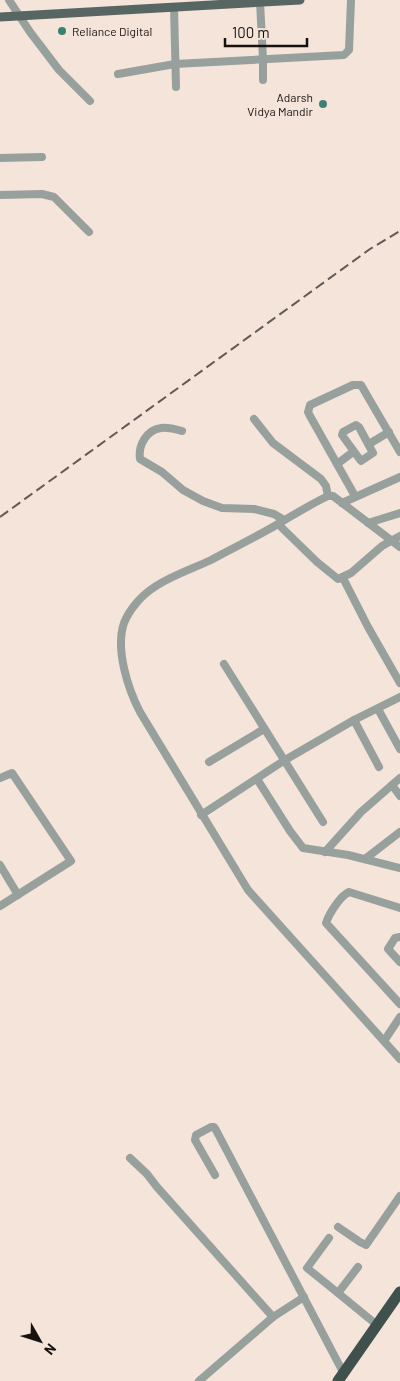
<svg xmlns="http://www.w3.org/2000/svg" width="400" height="1381" viewBox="0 0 400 1381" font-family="Barlow,sans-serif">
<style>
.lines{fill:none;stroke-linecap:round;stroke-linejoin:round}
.minor{stroke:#98a09e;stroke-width:8}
.major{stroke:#576662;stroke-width:9}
.highway{stroke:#40514d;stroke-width:11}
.rail{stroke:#625954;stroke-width:2;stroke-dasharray:10 5;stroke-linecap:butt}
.poi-dot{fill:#3d8072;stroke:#f4e4da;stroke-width:2}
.labels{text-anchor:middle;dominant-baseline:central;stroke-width:5;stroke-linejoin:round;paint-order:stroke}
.poi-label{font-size:12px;fill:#17120f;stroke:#f4e4da;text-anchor:start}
</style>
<rect width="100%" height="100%" fill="#f4e4da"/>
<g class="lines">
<!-- minor -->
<g class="minor">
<polyline points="9,0 30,32 59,70 90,101"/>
<polyline points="260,2 263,59 263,80"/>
<polyline points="174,7 176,87"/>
<polyline points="118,74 175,64 344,55 349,50 351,0"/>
<polyline points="0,158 42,157"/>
<polyline points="0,195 42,194 54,197 89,232"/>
<polyline points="254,419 273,443 321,479 326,486 328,496"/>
<polygon points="356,425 359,427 373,453 361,461 342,435 343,432"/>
<path d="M182,431C175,429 168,427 161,428C146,430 138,446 140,459L162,472L183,490L203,501L222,508L254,509L274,514L284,520"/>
<polyline points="369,444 389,432"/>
<polyline points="337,464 353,452"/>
<polyline points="355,496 310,416 308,412 310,405 353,385 361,385 400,452"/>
<polyline points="342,503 400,477"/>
<polyline points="368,523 400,513"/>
<polyline points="278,524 317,562 338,579 351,573 382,546 400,536"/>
<path d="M400,547L333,496H328C311,504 295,514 278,524C256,537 233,548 211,560C192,569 170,576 153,588C141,596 129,610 124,623C115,649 128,689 140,712L248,890L400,1059"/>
<polyline points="343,578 368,627 400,683"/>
<polyline points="224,664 323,822"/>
<polyline points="378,709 400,749"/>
<polyline points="354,720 379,767"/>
<polyline points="209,762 264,729"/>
<polyline points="0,778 12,773 71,861 0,906"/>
<polyline points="257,779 290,831 303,848 348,855 400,868"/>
<polyline points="392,785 400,796"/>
<polyline points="201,815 285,760 354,720 400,697"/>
<polyline points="325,852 361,812 400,778"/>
<polyline points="365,859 400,832"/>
<polyline points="0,865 18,895"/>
<path d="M400,908L349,892C340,896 329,914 326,923L400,1004"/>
<polyline points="400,937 395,938 388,949 400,962"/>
<polyline points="384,1041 400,1017"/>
<polyline points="130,1158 147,1174 157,1187 273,1317"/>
<polyline points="215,1175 195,1140 196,1135 211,1127 214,1127 216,1130 344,1374"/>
<polyline points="338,1227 360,1242 366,1245 400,1196"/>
<polyline points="329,1238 307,1268 338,1293 358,1267"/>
<polyline points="338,1293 377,1325"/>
<polyline points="199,1381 273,1317 304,1297"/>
</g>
<!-- major -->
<polyline class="major" points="0,17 300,0"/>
<!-- highway -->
<polyline class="highway" points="338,1381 400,1292"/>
<!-- rail -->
<polyline class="rail" points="0,517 370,249 400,231"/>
</g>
<!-- markers -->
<g class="poi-dot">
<circle cx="62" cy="31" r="5"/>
<circle cx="323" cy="104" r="5"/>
</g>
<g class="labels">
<!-- poi labels -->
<g class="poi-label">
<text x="72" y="31">Reliance Digital</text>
<text x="313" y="97" text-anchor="end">Adarsh<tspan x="313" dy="14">Vidya Mandir</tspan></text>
</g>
</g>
<!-- north arrow -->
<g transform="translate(40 1341) rotate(129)" stroke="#f4e4da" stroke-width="4" paint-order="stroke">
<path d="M0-4L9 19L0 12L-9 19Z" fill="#17120f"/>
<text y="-8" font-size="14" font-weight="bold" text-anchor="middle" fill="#17120f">N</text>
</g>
<!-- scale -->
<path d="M225 38v8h82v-8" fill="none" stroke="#17120f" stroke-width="2.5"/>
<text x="232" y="38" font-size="15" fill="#17120f" stroke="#f4e4da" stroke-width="4" paint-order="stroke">100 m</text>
</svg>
